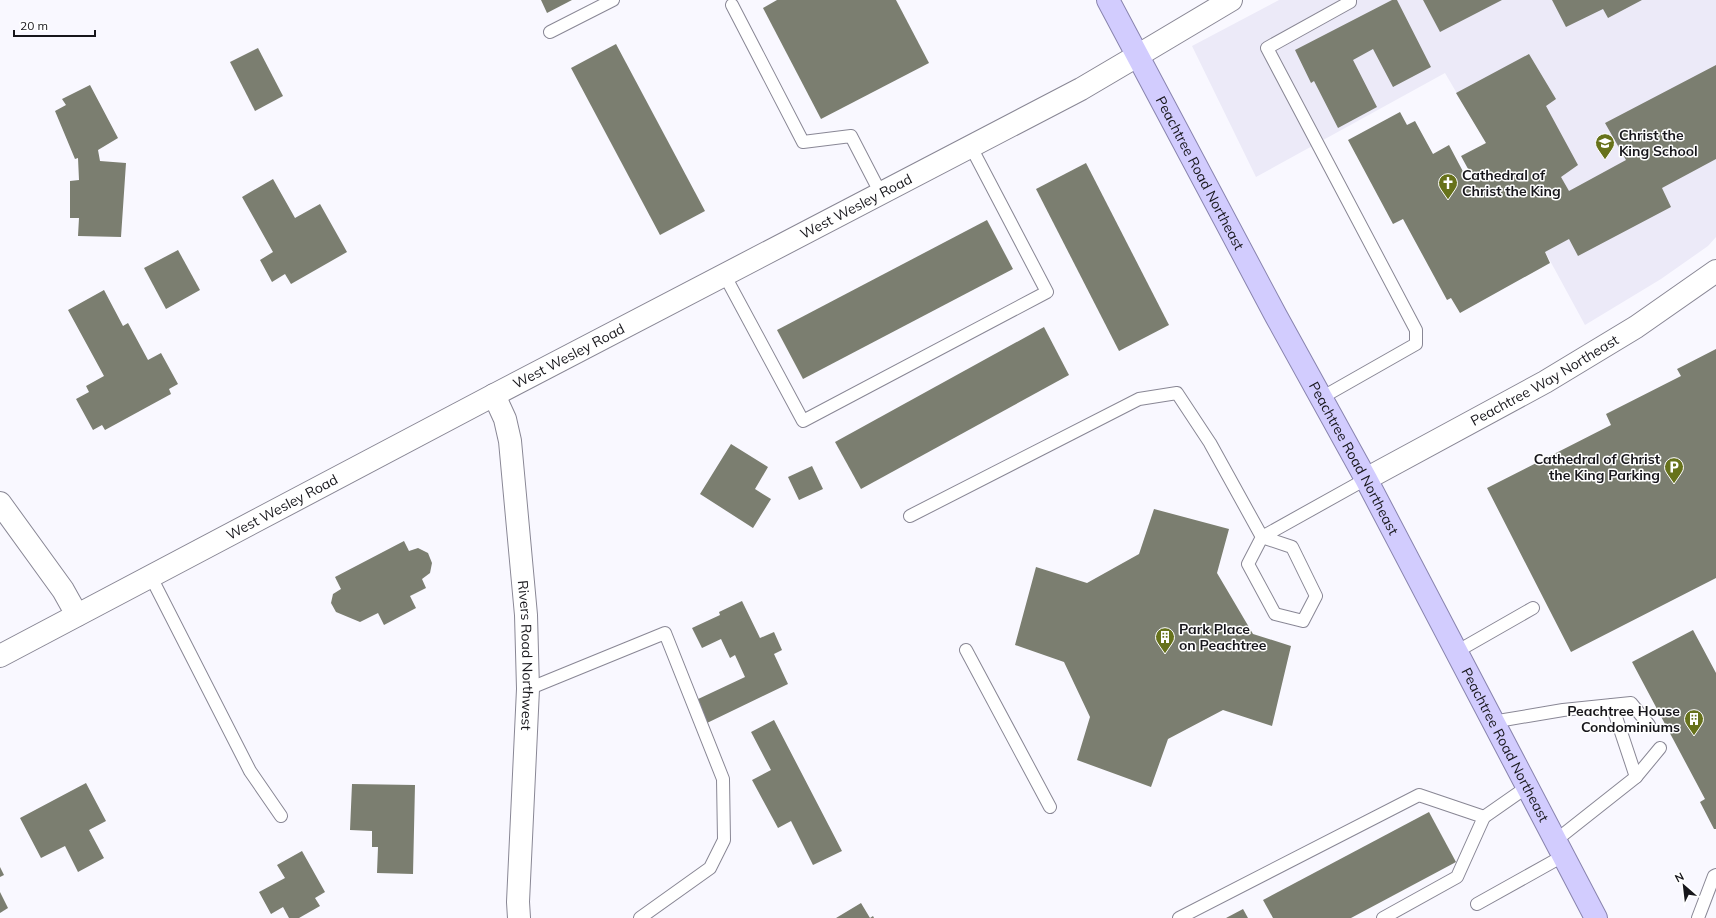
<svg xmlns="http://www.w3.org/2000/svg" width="1716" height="918" viewBox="0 0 1716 918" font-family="Mulish,sans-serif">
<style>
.built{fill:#eceaf8}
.building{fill:#7b7e70}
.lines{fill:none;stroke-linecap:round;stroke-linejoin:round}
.service-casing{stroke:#898795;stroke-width:14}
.minor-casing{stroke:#898795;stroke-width:24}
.tertiary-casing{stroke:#898795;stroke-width:24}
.trunk-casing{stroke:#8984ae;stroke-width:24}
.service{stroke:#fff;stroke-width:12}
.minor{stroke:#fff;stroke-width:22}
.tertiary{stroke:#fff;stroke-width:22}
.trunk{stroke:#d2ccfe;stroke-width:22}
.labels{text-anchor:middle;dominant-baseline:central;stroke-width:3;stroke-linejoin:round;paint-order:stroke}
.poi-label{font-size:14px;font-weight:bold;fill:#17161b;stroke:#fff;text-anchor:start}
.street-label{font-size:14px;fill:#17161b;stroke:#fff}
</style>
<rect width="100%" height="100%" fill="#f9f8ff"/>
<!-- built -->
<polygon class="built" points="1279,0 1716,0 1716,237 1708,246 1661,279 1585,325 1486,143 1445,73 1256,177 1192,46"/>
<!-- building -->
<g class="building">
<polygon points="541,0 572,0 547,13"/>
<polygon points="777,0 896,0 929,63 821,119 763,8"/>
<polygon points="1392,0 1397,0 1431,67 1393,87 1373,49 1353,60 1377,107 1338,128 1314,81 1311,83 1295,50"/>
<polygon points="1423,0 1502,0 1440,32"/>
<polygon points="1552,0 1642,0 1608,18 1603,9 1566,27"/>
<polygon points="616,44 705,211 660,235 571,68"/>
<polygon points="258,48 283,96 255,111 230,62"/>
<polygon points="1529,54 1556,99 1546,106 1578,165 1561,177 1569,191 1626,160 1605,123 1716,65 1716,159 1662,188 1671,207 1578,256 1569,239 1545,252 1550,263 1460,313 1451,298 1447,300 1403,219 1393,224 1348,140 1400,112 1407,125 1415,121 1433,154 1449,145 1468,181 1473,178 1461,156 1486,143 1456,93"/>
<polygon points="90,85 118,138 98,150 100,161 126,163 121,237 78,236 79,218 70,218 70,181 79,180 78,158 75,159 55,111 66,105 62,99"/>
<polygon points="1086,163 1169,325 1119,351 1036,189"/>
<polygon points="273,179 295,218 320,204 347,252 291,284 285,274 272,282 260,260 273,252 242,197"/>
<polygon points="987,220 1013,269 803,379 777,330"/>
<polygon points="178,250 200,290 166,309 144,268"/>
<polygon points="104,290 123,326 128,323 148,360 161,353 178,384 169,389 171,394 105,430 102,425 93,430 76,399 89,392 86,386 104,376 68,310"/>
<polygon points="1044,327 1069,375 861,489 835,442"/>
<polygon points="1716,349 1716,578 1571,652 1487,488 1611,425 1606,414 1681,376 1677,369"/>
<polygon points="731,444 768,467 755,489 771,499 753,528 700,494"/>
<polygon points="812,466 823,489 799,500 788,477"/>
<polygon points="1154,509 1229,529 1217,573 1253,634 1291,646 1272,726 1223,710 1168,739 1151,787 1077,760 1090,717 1064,662 1015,645 1036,567 1087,583 1139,554"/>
<polygon points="404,541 409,551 418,548 428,553 432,563 430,573 422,579 426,588 410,596 416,608 384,625 378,613 360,622 336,612 331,603 333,594 341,589 335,577"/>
<polygon points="742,601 760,638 774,632 782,650 774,654 788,684 707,723 696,700 745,677 735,655 730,658 721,639 702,648 692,628 720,615 719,612"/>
<polygon points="1693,630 1716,673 1716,829 1714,829 1700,802 1705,799 1632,662"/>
<polygon points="774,720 842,851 813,865 791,821 778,828 752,780 771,770 751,732"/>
<polygon points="86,783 106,821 89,830 104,858 78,872 65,846 41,858 20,818"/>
<polygon points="352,784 415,785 413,874 377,873 378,847 372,847 372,831 350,830"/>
<polygon points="1429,812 1456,862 1351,918 1273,918 1263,900"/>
<polygon points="302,851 325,892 315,898 320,906 299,918 289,918 283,907 271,914 259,892 285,878 277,865"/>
<polygon points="0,867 4,875 0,877"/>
<polygon points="0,892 8,908 0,913"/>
<polygon points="861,903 870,918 873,916 874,918 836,918"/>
<polygon points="1243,909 1248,918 1226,918"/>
</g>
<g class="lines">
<!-- service casing -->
<g class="service-casing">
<g id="service">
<polyline points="732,5 803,142 851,136 881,194"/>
<polyline points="550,32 613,0"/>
<polyline points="725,276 803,421 1047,292 971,147"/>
<polyline points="1321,398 1416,344 1416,330 1267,48 1350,2 1350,0"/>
<polyline points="910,516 1139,399 1177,393 1210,443 1262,537 1292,547 1316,596 1303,621 1275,614 1248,564 1262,537 1366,479"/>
<polyline points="151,577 250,771 281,816"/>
<polyline points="966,650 1050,807"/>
<polyline points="1456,652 1533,608"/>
<polyline points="528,689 665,633 723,779 724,840 710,868 640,918"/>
<polyline points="1612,705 1636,777"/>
<polyline points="1492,722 1563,710 1631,703 1649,725"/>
<polyline points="1484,817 1527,787"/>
<polyline points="1555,841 1636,777 1660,748"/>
<polyline points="1477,904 1563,856"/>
<polyline points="1179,918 1419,795 1484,817 1457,877 1383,918"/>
<polyline points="1698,918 1714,876 1716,875"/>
</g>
</g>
<!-- minor casing -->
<g class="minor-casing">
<g id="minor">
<polyline points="1137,56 1231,0"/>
<path id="s1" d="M494,395L505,419L510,441L526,615L528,689L518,902L519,918"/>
<path id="s2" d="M1366,479L1545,382L1636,327L1716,271"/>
<polyline points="0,503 63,590 77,615"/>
</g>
</g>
<!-- tertiary casing -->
<g class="tertiary-casing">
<g id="tertiary">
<path id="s3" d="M0,656L494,395L1081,89L1137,56"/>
</g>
</g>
<!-- trunk casing -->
<g class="trunk-casing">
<g id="trunk">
<path id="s4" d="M1108,0L1276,316L1366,479L1596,918"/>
</g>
</g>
<!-- service -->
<use href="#service" class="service"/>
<!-- minor -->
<use href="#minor" class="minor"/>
<!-- tertiary -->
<use href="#tertiary" class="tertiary"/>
<!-- trunk -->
<use href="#trunk" class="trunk"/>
</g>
<!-- icons -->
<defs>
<g id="school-pin" transform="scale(1)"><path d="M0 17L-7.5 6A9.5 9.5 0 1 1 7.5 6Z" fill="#67721b" stroke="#fff"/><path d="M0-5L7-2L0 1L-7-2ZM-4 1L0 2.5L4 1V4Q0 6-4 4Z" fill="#fff"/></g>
<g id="church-pin" transform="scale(1)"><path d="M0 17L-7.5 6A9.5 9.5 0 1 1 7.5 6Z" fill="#67721b" stroke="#fff"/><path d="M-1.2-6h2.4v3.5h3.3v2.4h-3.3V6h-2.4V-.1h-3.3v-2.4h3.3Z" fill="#fff"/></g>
<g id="parking-pin" transform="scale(1)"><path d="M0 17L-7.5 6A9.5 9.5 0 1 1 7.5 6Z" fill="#67721b" stroke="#fff"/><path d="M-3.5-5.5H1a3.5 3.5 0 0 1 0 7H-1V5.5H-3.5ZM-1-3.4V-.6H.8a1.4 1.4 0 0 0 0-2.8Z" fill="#fff"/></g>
<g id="building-pin" transform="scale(1)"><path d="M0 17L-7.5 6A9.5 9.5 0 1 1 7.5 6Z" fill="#67721b" stroke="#fff"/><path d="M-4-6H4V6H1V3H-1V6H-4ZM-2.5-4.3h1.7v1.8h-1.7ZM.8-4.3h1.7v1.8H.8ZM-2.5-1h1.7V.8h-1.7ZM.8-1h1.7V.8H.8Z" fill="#fff"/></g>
</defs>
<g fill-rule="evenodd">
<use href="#school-pin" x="1605" y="143"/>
<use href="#church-pin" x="1448" y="183"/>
<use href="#parking-pin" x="1674" y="467"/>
<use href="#building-pin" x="1165" y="637"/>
<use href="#building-pin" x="1694" y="719"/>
</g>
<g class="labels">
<!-- poi labels -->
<g class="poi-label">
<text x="1619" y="135">Christ the<tspan x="1619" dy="16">King School</tspan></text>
<text x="1462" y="175">Cathedral of<tspan x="1462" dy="16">Christ the King</tspan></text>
<text x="1660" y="459" text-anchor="end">Cathedral of Christ<tspan x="1660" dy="16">the King Parking</tspan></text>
<text x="1179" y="629">Park Place<tspan x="1179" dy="16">on Peachtree</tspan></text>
<text x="1680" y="711" text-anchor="end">Peachtree House<tspan x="1680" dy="16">Condominiums</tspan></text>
</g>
<!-- street labels -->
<g class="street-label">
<text stroke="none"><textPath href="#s4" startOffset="196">Peachtree Road Northeast</textPath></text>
<text stroke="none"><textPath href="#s3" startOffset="967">West Wesley Road</textPath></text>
<text stroke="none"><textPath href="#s3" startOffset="643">West Wesley Road</textPath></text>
<text stroke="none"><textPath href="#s2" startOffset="204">Peachtree Way Northeast</textPath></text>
<text stroke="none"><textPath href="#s4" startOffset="520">Peachtree Road Northeast</textPath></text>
<text stroke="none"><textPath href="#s3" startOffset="319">West Wesley Road</textPath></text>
<text stroke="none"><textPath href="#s1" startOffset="264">Rivers Road Northwest</textPath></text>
<text stroke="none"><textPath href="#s4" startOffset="844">Peachtree Road Northeast</textPath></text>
</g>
</g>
<!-- north arrow -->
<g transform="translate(1684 886) rotate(332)" stroke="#ffffff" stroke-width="3" paint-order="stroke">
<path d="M0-3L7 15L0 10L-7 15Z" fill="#17161b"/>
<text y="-6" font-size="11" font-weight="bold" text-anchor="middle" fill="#17161b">N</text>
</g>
<!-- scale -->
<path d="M14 30v6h81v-6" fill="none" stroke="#17161b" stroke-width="2"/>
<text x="20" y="30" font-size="12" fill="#17161b" stroke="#ffffff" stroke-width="3" paint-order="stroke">20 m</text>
</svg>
